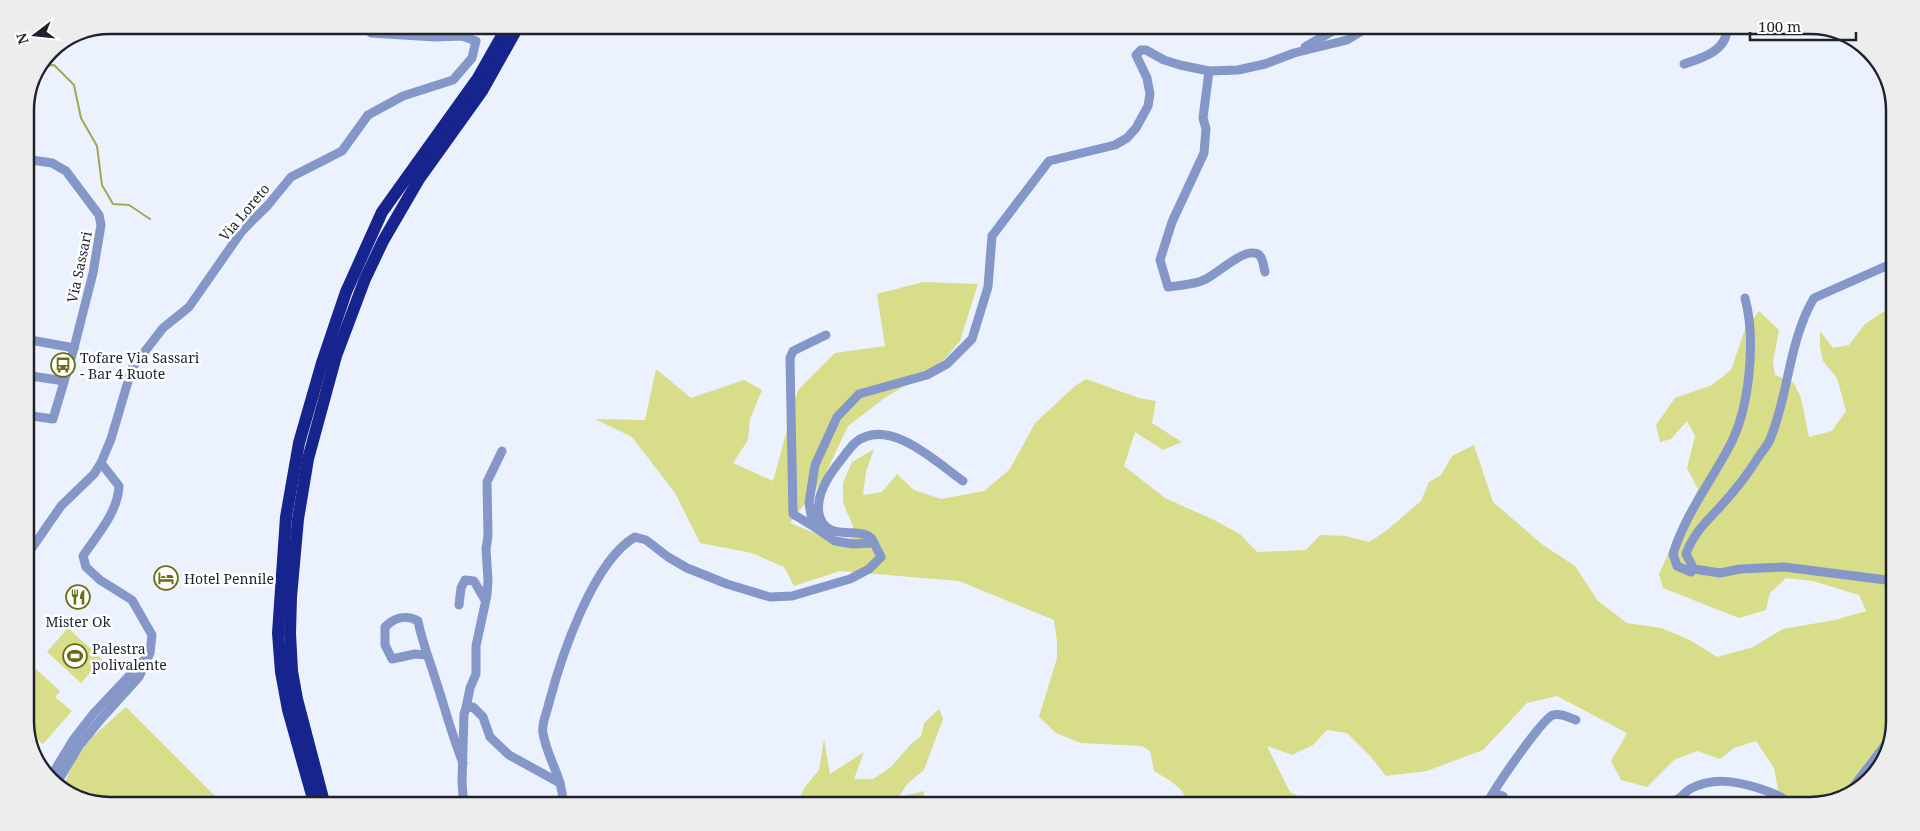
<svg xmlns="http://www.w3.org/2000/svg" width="1920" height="831" viewBox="0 0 1920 831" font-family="'Noto Serif',serif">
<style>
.green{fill:#d7dd89}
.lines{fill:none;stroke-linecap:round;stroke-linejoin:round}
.stream{stroke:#a2a852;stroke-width:2}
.minor{stroke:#8497c8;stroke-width:9}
.highway{stroke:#17248d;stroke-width:12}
.labels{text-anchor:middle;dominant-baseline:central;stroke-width:5;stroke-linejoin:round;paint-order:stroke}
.street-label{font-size:14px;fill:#1d222d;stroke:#fff}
.poi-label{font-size:14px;fill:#1d222d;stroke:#fff;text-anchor:start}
.rim{fill:none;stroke:#1d222d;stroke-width:2.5}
</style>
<rect width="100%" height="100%" fill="#ecf1fe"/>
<!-- green -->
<g class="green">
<path d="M923,282L978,284L960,341L941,363L919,378L886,397L848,426L822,481L790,523L849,547L853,526L843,503V483L852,462L874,449L866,472L863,495L882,492L897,474L914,490L941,499L984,491L1010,469L1035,423L1075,386L1086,379L1139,398L1156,401L1152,423L1182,442L1163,450L1135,432L1124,466L1165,498L1214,520L1240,534L1257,552L1306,550L1320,535L1346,536L1369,542L1386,531L1421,501L1429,482L1441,475L1452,456L1474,445L1493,502L1543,545L1575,566L1598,601L1627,623L1661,628L1690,640L1717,657L1753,647L1783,629L1835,620L1866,611L1859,595L1813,581L1786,578L1770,593L1766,610L1739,618L1663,588L1659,574L1698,489L1687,468L1695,436L1687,421L1671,439L1660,442L1656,425L1675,398L1712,385L1731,370L1745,329L1759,311L1779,330L1773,362L1775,375L1794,383L1801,398L1809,437L1832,431L1846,411L1837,378L1823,361L1820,347V331L1833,348L1849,345L1865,324L1886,310L1893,313L1889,753L1857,791L1810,806H1781L1774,768L1756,741L1734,748L1720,759L1697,751L1674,760L1647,787L1621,780L1611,761L1627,733L1557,696L1527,703L1483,750L1427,771L1386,776L1371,757L1347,733L1327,730L1313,745L1292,755L1267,746L1290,792L1319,806H1187C1188,789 1167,779 1154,771L1150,751L1142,746L1081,743L1056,733L1039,717L1057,658V641L1054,620L959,581L840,571L794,586L784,567L752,553L700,543L675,493L632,437L595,419L645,420L656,369L691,398L744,380L762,390L750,419L748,440L733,463L773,481L798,390L835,353L885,346L877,294Z"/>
<polygon points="68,628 102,659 81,683 47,652"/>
<polygon points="36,669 60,691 55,697 72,711 43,744 26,729 30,725 25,720 25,680"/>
<polygon points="126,707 225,806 110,806 78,800 62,788 76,758 91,738"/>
<polygon points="939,709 943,719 924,770 907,784 899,797 924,791 925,806 796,806 805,787 819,770 824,739 830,774 864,752 854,779 873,779 891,767 910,745 921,736 924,723"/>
</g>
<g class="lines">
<!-- stream -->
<polyline class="stream" points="43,66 54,65 74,85 81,118 97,146 102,185 113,204 129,205 150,219"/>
<!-- minor -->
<g class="minor">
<polyline points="1305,47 1343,25"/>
<path d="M1684,64C1703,58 1729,50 1727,25"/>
<path d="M1209,71L1203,118L1206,129L1204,153L1172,222L1160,260L1168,287C1180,285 1195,285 1206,279C1218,273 1241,251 1254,253C1263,253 1263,265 1265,272"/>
<polyline points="25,159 52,163 66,171 99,215 101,225 93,273 74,348 53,419 25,415"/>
<polyline points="25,171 31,160"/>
<polyline points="25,339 74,348"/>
<polyline points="25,375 64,381"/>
<polyline points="816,528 793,514 790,358 793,351 826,335"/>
<path d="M874,543C867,522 826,546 819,514C816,497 827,478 837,465C843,458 849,448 856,442C889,416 937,463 963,481"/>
<polyline points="25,558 61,506 94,474 101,463 111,439 132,368 163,328 189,307 242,231 268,205 291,177 342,151 368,115 403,96 453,80 472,58 476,41 462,36 435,37 371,33 362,25"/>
<path d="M1694,569L1691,572L1677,566L1673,554C1685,515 1710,483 1729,447C1750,409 1756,339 1745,298"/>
<path d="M1890,582L1886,580L1784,567L1740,569L1720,573L1694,569L1686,554C1694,533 1704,524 1719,508C1734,492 1748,474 1759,456C1763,450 1769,444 1771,437C1789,392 1789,340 1814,298L1893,263"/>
<polyline points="459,605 461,588 465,580 474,581 485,600"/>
<path d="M426,655L415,654L392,659L385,645V627C394,618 406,614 418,621C422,642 430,661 436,681C445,708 452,736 463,763"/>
<polyline points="466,708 470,688 476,674 476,646 487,595 488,580 486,549 488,536 487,482 502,451"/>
<polyline points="50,778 73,740 94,713 145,659"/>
<path d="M57,783L79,746L101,719L139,677L150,653L152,635L132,600L100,580L86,567L83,556C97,535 118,512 119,486L101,463"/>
<path d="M1493,793C1501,780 1542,719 1553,715C1561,713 1568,717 1576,720"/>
<polyline points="1847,795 1889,740"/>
<polyline points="464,806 462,783 464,714 466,708 473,707 483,717 490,737 509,755 560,783"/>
<path d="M563,806C564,778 547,759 543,733C541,725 547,712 549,703C561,657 593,561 635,537L646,540L668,557L687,568L727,584L770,597L792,596L850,579L869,569L881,557L874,543L853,544L835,541L816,528L811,515L809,503L815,465L837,417L859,394L927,375L947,364L972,339L988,287L992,236L1049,161L1115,145L1127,138L1136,128L1148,106L1150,94L1147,78L1136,55L1141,50H1146L1164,60L1180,65L1209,71L1238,70L1265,64L1294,53L1347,40L1372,25"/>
<polyline points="1485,806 1493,793 1503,796 1505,806"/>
<path d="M1652,806C1661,803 1671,803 1678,799C1683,796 1686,791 1690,789C1713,777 1735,781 1758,788C1770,792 1783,796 1791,806"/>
</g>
<!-- highway -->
<g class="highway">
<polyline points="315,806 288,710 281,672 278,633 286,517 299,443 322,363 346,292 382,212 478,78 508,25"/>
<polyline points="325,806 297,699 292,671 290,633 291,597 298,519 308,459 336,356 365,279 383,241 419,179 482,91 519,25"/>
</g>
</g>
<!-- icons -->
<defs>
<g id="bus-ring" transform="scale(1.25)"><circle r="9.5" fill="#fff" stroke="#686d10" stroke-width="1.5"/><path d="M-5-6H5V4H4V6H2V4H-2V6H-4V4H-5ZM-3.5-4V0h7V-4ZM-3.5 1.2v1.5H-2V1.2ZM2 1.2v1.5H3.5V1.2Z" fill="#686d10"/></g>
<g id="hotel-ring" transform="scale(1.25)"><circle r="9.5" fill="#fff" stroke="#686d10" stroke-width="1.5"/><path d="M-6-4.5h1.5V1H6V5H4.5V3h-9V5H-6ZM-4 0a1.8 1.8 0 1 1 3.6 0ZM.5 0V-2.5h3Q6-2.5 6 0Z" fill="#686d10"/></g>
<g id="restaurant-ring" transform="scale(1.25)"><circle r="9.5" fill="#fff" stroke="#686d10" stroke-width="1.5"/><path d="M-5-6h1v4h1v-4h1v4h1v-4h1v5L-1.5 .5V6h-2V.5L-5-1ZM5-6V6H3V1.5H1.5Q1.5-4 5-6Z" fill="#686d10"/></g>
<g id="stadium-ring" transform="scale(1.25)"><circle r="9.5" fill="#fff" stroke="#686d10" stroke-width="1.5"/><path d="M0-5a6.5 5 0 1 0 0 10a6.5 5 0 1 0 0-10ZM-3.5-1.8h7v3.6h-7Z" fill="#686d10"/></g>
</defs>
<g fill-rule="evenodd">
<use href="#bus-ring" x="63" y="365"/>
<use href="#hotel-ring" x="166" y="578"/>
<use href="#restaurant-ring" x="78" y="597"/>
<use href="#stadium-ring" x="75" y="656"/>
</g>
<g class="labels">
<!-- street labels -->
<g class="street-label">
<text transform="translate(244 212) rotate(-50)">Via Loreto</text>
<text transform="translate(79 267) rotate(-78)">Via Sassari</text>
</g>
<!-- poi labels -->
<g class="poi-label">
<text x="80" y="357">Tofare Via Sassari<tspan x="80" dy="16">- Bar 4 Ruote</tspan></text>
<text x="184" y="578">Hotel Pennile</text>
<text x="78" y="621" text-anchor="middle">Mister Ok</text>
<text x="92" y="648">Palestra<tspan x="92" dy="16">polivalente</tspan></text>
</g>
</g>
<!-- crop -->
<path d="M0 0H1920V831H0ZM110 34H1810A76 76 0 0 1 1886 110V721A76 76 0 0 1 1810 797H110A76 76 0 0 1 34 721V110A76 76 0 0 1 110 34Z" fill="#ededee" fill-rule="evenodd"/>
<path class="rim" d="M110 34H1810A76 76 0 0 1 1886 110V721A76 76 0 0 1 1810 797H110A76 76 0 0 1 34 721V110A76 76 0 0 1 110 34Z"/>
<!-- north arrow -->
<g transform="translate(35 35) rotate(254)" stroke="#ffffff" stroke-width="4" paint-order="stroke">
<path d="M0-4L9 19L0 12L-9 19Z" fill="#1d222d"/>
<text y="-8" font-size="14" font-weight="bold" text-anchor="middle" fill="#1d222d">N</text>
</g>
<!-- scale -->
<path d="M1750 32v8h106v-8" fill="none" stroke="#1d222d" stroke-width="2.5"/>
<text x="1758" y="32" font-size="15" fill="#1d222d" stroke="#ffffff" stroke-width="4" paint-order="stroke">100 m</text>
</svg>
